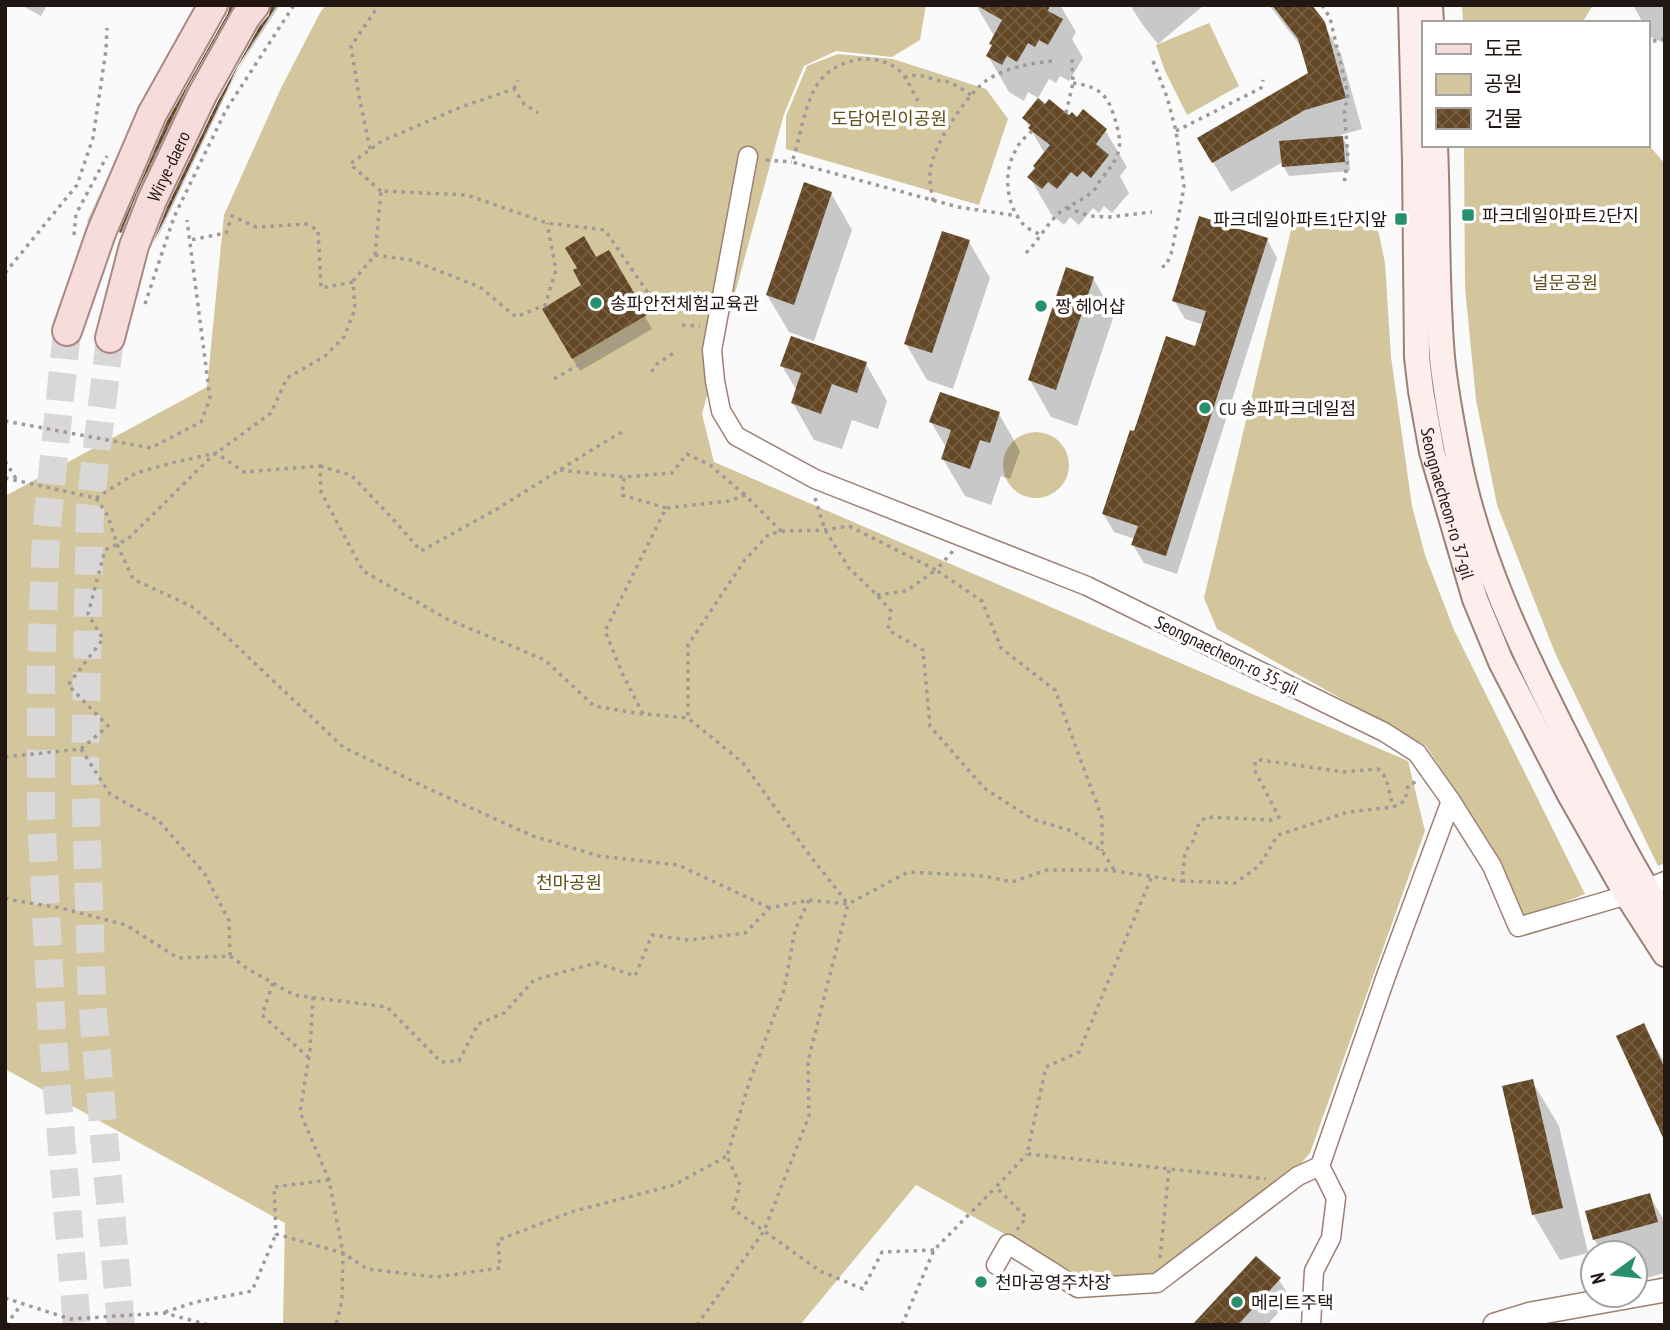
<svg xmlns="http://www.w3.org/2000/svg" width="1670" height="1330" viewBox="0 0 1670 1330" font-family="'PT Sans Narrow','Noto Sans KR',sans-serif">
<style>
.park{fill:#d3c69d}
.shadow{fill:#0003}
.building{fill:url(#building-cross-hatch)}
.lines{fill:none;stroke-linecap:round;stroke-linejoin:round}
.primary-tunnel{stroke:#d9d8d7;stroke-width:28;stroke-dasharray:28 14;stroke-linecap:butt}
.minor-casing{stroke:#9d8073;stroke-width:21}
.tertiary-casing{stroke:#9d8073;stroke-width:26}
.secondary-casing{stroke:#9d8073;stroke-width:28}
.primary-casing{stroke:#a98885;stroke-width:32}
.path{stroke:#9f9a98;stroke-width:3.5;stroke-dasharray:3.5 5;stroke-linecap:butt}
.minor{stroke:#fff;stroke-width:18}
.tertiary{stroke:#fff;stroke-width:23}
.secondary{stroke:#fbeeed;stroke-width:24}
.primary{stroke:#f7dcdc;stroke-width:28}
.poi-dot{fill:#29906d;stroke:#fff;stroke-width:2.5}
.labels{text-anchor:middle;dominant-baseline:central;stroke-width:7;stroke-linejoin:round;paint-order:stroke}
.park-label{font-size:18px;fill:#605019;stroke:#fff}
.street-label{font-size:18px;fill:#211611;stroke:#fff}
.poi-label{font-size:18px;fill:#211611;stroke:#fff;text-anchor:start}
</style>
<defs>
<pattern id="building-cross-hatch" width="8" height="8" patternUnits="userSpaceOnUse" patternTransform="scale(1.75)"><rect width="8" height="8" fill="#644724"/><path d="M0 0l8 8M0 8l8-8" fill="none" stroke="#765e42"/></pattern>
</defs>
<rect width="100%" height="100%" fill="#fafafa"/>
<!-- park -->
<g class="park">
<polygon points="326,5 926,5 920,40 892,57 836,51 804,66 784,114 702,414 714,462 1408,761 1425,831 1310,1153 1284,1183 1157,1273 1084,1278 916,1185 800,1325 283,1325 285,1223 5,1069 5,496 207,387 224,215 281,88 321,11"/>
<polygon points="1462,5 1593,5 1582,23 1463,23"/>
<polygon points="1209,23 1239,86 1187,115 1165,71 1156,45"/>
<polygon points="838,54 893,59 986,89 1008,119 979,205 786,149 786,116 807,66"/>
<polygon points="1647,143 1665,164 1665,863 1658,866 1555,653 1497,505 1476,400 1465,288 1464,145 1647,145"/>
<polygon points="1309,218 1337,222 1374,222 1379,234 1385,263 1391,357 1412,506 1425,555 1454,630 1585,894 1523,919 1498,861 1460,797 1426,746 1217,629 1204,598 1291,230"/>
<circle cx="1036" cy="465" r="33"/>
</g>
<!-- shadow -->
<g class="shadow">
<polygon points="21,5 47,5 41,16"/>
<polygon points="231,5 237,5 188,90 137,196 123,234 121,232 169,122 229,14"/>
<polygon points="273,5 280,5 238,69 155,243 169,207 218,103 273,8"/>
<polygon points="976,5 1060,5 1076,32 1072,39 1083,58 1069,81 1060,76 1056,83 1049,79 1038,98 1028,92 1024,101 1009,92 988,56 993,47 991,44 996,36 993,34"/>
<polygon points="1130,5 1204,5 1158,44 1142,24"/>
<polygon points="1269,5 1310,5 1323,23 1341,54 1362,129 1341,135 1348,147 1350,171 1289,176 1283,166 1283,162 1231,192 1199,139 1310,74 1303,49"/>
<polygon points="1633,5 1665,5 1665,43 1652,38 1647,30 1647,23 1643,23"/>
<polygon points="1024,118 1069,118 1105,130 1127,167 1120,176 1129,193 1112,213 1104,206 1099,213 1093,208 1079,225 1070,217 1064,225 1051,214 1030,178 1045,154"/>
<polygon points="116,160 89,223 88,223 87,221"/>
<polygon points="831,193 852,230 814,341 789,332 767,295"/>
<polygon points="1267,239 1277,258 1177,574 1144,563 1133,545 1135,539 1114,532 1103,513 1136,433 1196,348 1204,325 1185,319 1174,300"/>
<polygon points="969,242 990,278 953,389 927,380 906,344"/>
<polygon points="609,252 652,329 580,371 544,309 584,286"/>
<polygon points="1093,278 1114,315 1077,426 1051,417 1030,380"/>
<polygon points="866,364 887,401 878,429 852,420 842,449 814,440 793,403 797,391 782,366"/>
<polygon points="999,414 1020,451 1010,479 1001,476 991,505 965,496 943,459 947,449 931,422"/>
<polygon points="1643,1025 1665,1063 1665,1138"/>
<polygon points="1532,1081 1559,1126 1588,1253 1560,1260 1533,1214"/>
<polygon points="1649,1195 1665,1222 1665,1273 1635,1281 1635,1253 1603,1253 1594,1239"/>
<polygon points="1279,1280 1291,1299 1267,1325 1195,1325"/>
</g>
<!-- building -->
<g class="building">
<polygon points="230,5 234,5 187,88 137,193 121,233 119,232 167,121 228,13"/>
<polygon points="271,5 277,5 238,66 153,243 167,207 217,103 259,27 269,15"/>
<polygon points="976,5 1050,5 1048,11 1063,19 1048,45 1039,40 1035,47 1028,43 1017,62 1007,56 1002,65 986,56 992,45 989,44 1002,20"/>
<polygon points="1272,5 1312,5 1325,22 1346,98 1305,110 1212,163 1197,138 1308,73 1298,39"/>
<polygon points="1038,98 1045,104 1049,99 1069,115 1072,112 1077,117 1083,109 1107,129 1096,144 1109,155 1091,178 1083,171 1077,177 1071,172 1057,189 1048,182 1042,189 1027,177 1035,168 1033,166 1050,145 1028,128 1031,125 1022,118"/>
<polygon points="1343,136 1345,162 1282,167 1279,141"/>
<polygon points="804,182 832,192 794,305 766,295"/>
<polygon points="1199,216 1268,238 1166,556 1131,545 1138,526 1102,514 1130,430 1134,431 1166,336 1195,346 1206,311 1172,301"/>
<polygon points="942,231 970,240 932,353 904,344"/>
<polygon points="584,236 596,257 609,250 647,315 572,359 542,309 581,285 573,270 577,268 565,248"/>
<polygon points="1066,267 1094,277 1056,390 1028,380"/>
<polygon points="791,336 867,362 857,393 832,384 821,414 791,403 801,373 780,366"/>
<polygon points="940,392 1000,412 990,443 980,440 970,469 941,459 951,430 929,422"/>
<polygon points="1644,1023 1665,1069 1665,1142 1616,1036"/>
<polygon points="1533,1079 1563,1208 1532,1215 1502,1086"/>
<polygon points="1650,1193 1658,1222 1593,1240 1585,1211"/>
<polygon points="1256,1256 1281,1278 1238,1325 1192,1325"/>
</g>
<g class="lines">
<!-- primary-tunnel -->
<g class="primary-tunnel">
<polyline points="67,331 46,534 41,665 41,811 52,1031 77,1325"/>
<polyline points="110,338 90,506 85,776 92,1001 121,1325"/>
</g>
<!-- minor casing -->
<g class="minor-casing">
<g id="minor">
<polyline points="748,156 712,350 715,381 721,411 736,436 815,479 1087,586 1384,732 1417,753 1451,801 1492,866 1518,927 1627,895"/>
<polyline points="1646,889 1665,881"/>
<polyline points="996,1265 1008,1244 1078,1288 1157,1283 1298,1176 1320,1166"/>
<polyline points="1311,1325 1314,1271 1331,1238 1336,1198 1320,1166 1386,976 1451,801"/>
</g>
</g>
<!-- tertiary casing -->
<g class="tertiary-casing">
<polyline id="tertiary" points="1495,1325 1531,1314 1665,1290"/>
</g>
<!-- secondary casing -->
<g class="secondary-casing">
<g id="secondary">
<path id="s1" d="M1411,5L1415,162L1417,357L1421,391L1432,452L1475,599L1501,662L1569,793L1627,895L1665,954"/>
<polyline points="1430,5 1431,23"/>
<path d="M1435,145C1438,216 1436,287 1442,357C1445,388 1451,420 1457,451C1476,554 1522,649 1569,742C1599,801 1628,862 1665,918"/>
</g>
</g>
<!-- primary casing -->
<g class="primary-casing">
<g id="primary">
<polyline points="67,331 101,233 152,114 213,5"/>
<path id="s2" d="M110,338L134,246L152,200L202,95L245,18L255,5"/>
</g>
</g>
<!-- path -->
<g class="path">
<polyline points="1322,5 1330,18 1347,90 1348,100 1344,108 1348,158 1344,184"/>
<polyline points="1653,41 1665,39"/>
<polyline points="1153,61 1167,97 1176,131 1184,187 1172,251 1166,266 1159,267"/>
<path d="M904,78C916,73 922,76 933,79C941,82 938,80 945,81C955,84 964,90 972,96"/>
<polyline points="514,89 518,80"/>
<path d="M918,101C913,93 908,80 902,73C878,49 834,58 817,85C803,108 801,136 792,162L958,207L1018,216"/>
<polyline points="1066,113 1073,83 1072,59"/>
<path d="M1032,131C1027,136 1020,141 1017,148C1003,170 1005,202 1022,223C1026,228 1035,232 1041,235"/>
<polyline points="1176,131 1261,88 1263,80"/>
<polyline points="370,149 359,96 351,46 379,5"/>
<polyline points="766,160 792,162"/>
<polyline points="381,191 350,164 382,141 461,107 514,89 524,104 538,113"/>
<path d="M933,201C932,192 929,182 930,173C931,148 968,91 990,78C1010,67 1031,63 1053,61"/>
<polyline points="1067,208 1090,216 1110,217 1152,212"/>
<polyline points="74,235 76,214 107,156"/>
<path d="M1026,253C1038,241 1045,227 1057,215C1067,205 1083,201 1093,191C1097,188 1098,182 1102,178C1123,153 1123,144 1113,113C1106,91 1094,86 1073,83"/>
<polyline points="375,255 411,260 480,287 516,317 545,305 556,270 547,223"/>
<polyline points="5,273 77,185 93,138 106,50 107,28"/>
<polyline points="353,281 375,255 381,191 467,195 547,223 605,230 648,293"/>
<polyline points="145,304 174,217 226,110 294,5"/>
<polyline points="682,325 700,326"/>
<polyline points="652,372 654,366 675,352"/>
<polyline points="554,379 641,329"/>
<polyline points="5,421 151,448 201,422 210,398 187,220"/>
<polyline points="5,461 17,480"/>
<polyline points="320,466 351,475 392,518 421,551 497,509 603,443 626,430"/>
<polyline points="560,470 624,477"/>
<polyline points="5,478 96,498 108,516 117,544 133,579 191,606 222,632 343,747 427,788 533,836 599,856 678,865 770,908"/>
<polyline points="96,498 136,473 172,463 216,453 244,472 320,466 321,492 363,571 447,619 545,660 594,706 635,713 688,718"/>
<polyline points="815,498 825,530 849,568 877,595 891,611 888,630 923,650 930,726 984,788 1032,819 1072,831 1102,851 1115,871"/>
<polyline points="666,508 622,495 624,477 672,473 687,454 710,465 745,495"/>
<polyline points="877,595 906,591 936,570 982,601 1001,648 1055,690 1102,818 1102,851"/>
<polyline points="643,714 623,675 605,631 666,508 729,501 745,495 782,532"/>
<polyline points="81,749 110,794 159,821 205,874 229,921 230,956"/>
<polyline points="5,757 81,749 108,726 68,685 103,639 88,614 105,550 128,539 211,457 271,413 287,378 325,356 344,337 355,309 353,282 321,288 318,230 306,224 256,227 232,216 226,233 190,240"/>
<polyline points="1151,878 1079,1052 1046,1067 1027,1154 1266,1179"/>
<polyline points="1182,881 1235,883 1259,866 1278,835 1348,812 1393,807 1405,801 1408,785 1416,782"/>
<polyline points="5,898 17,901 61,908 126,925 178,958 230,956 248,969 294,995 387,1007 441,1062 459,1061 478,1024 504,1013 534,980 596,963 635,976 652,935 689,940 745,933 770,908 809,900 848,904 908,872 984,876 1012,882 1047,870 1108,870 1182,881 1185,852 1193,841 1199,823 1206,817 1272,820 1279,817 1255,771 1255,761 1261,760 1344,772 1378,769 1386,778 1393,807"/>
<polyline points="273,983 262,1015 308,1057"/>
<polyline points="313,997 310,1050 300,1112 329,1180 343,1253 342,1300 336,1325"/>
<polyline points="329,1180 274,1187 276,1234 343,1253 367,1269 436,1277 500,1268 498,1240 571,1212 674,1185 727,1156"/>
<polyline points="1017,1230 1026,1217 996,1187 1027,1154"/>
<polyline points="934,1250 882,1252 863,1289 820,1271 764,1231 809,1116 808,1061 848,904 808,853 743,763 688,718 688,645 744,561 769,534 785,531 825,530 849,526 936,570 953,551"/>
<polyline points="1160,1258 1169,1169"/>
<polyline points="5,1298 70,1319 164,1313 209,1325"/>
<polyline points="165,1312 196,1302 252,1291 276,1234"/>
<polyline points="6,1325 21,1305"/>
<polyline points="697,1325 764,1231 733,1209 740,1185 727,1156 749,1083 784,990 795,930 809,900"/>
<polyline points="902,1325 934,1250 996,1187"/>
</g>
<!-- minor -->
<use href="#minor" class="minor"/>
<!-- tertiary -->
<use href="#tertiary" class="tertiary"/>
<!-- secondary -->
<use href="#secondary" class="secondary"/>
<!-- primary -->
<use href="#primary" class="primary"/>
</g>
<!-- markers -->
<g class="poi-dot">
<rect x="1461" y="208" width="14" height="14" rx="3.5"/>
<rect x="1394" y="212" width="14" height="14" rx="3.5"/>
<circle cx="596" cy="303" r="7"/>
<circle cx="1041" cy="306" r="7"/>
<circle cx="1205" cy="408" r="7"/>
<circle cx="981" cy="1282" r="7"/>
<circle cx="1237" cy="1302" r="7"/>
</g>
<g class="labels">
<!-- park labels -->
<g class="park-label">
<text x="889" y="118">도담어린이공원</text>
<text x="1565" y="282">널문공원</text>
<text x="569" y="882">천마공원</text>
</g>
<!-- street labels -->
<g class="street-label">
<text stroke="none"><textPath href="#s2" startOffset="182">Wirye-daero</textPath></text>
<text stroke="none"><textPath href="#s1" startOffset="502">Seongnaecheon-ro 37-gil</textPath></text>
<text transform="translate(1227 655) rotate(26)">Seongnaecheon-ro 35-gil</text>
</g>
<!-- poi labels -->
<g class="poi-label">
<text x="1482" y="215">파크데일아파트2단지</text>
<text x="1387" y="219" text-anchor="end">파크데일아파트1단지앞</text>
<text x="610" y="303">송파안전체험교육관</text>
<text x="1055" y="306">짱 헤어샵</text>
<text x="1219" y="408">CU 송파파크데일점</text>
<text x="995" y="1282">천마공영주차장</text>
<text x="1251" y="1302">메리트주택</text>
</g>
</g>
<!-- border -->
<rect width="1670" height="1330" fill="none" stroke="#211611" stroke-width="14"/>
<!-- legend -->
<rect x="1422" y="21" width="228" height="126" fill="#ffffff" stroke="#a6a2a0" stroke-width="2"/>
<rect x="1436" y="44" width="35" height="10" fill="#f7dcdc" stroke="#a6a2a0" stroke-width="2"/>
<text x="1484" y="56" font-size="21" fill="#211611">도로</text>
<rect x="1436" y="74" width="35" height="21" fill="#d3c69d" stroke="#a6a2a0" stroke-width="2"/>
<text x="1484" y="91" font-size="21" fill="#211611">공원</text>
<rect x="1436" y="108" width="35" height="21" fill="url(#building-cross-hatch)" stroke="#a6a2a0" stroke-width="2"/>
<text x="1484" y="126" font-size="21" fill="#211611">건물</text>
<!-- north arrow -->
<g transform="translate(1614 1274) rotate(255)"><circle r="33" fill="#ffffff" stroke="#a6a2a0" stroke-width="2"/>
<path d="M0-5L12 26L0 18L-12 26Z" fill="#29906d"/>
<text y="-10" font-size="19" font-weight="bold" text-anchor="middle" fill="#211611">N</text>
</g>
</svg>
